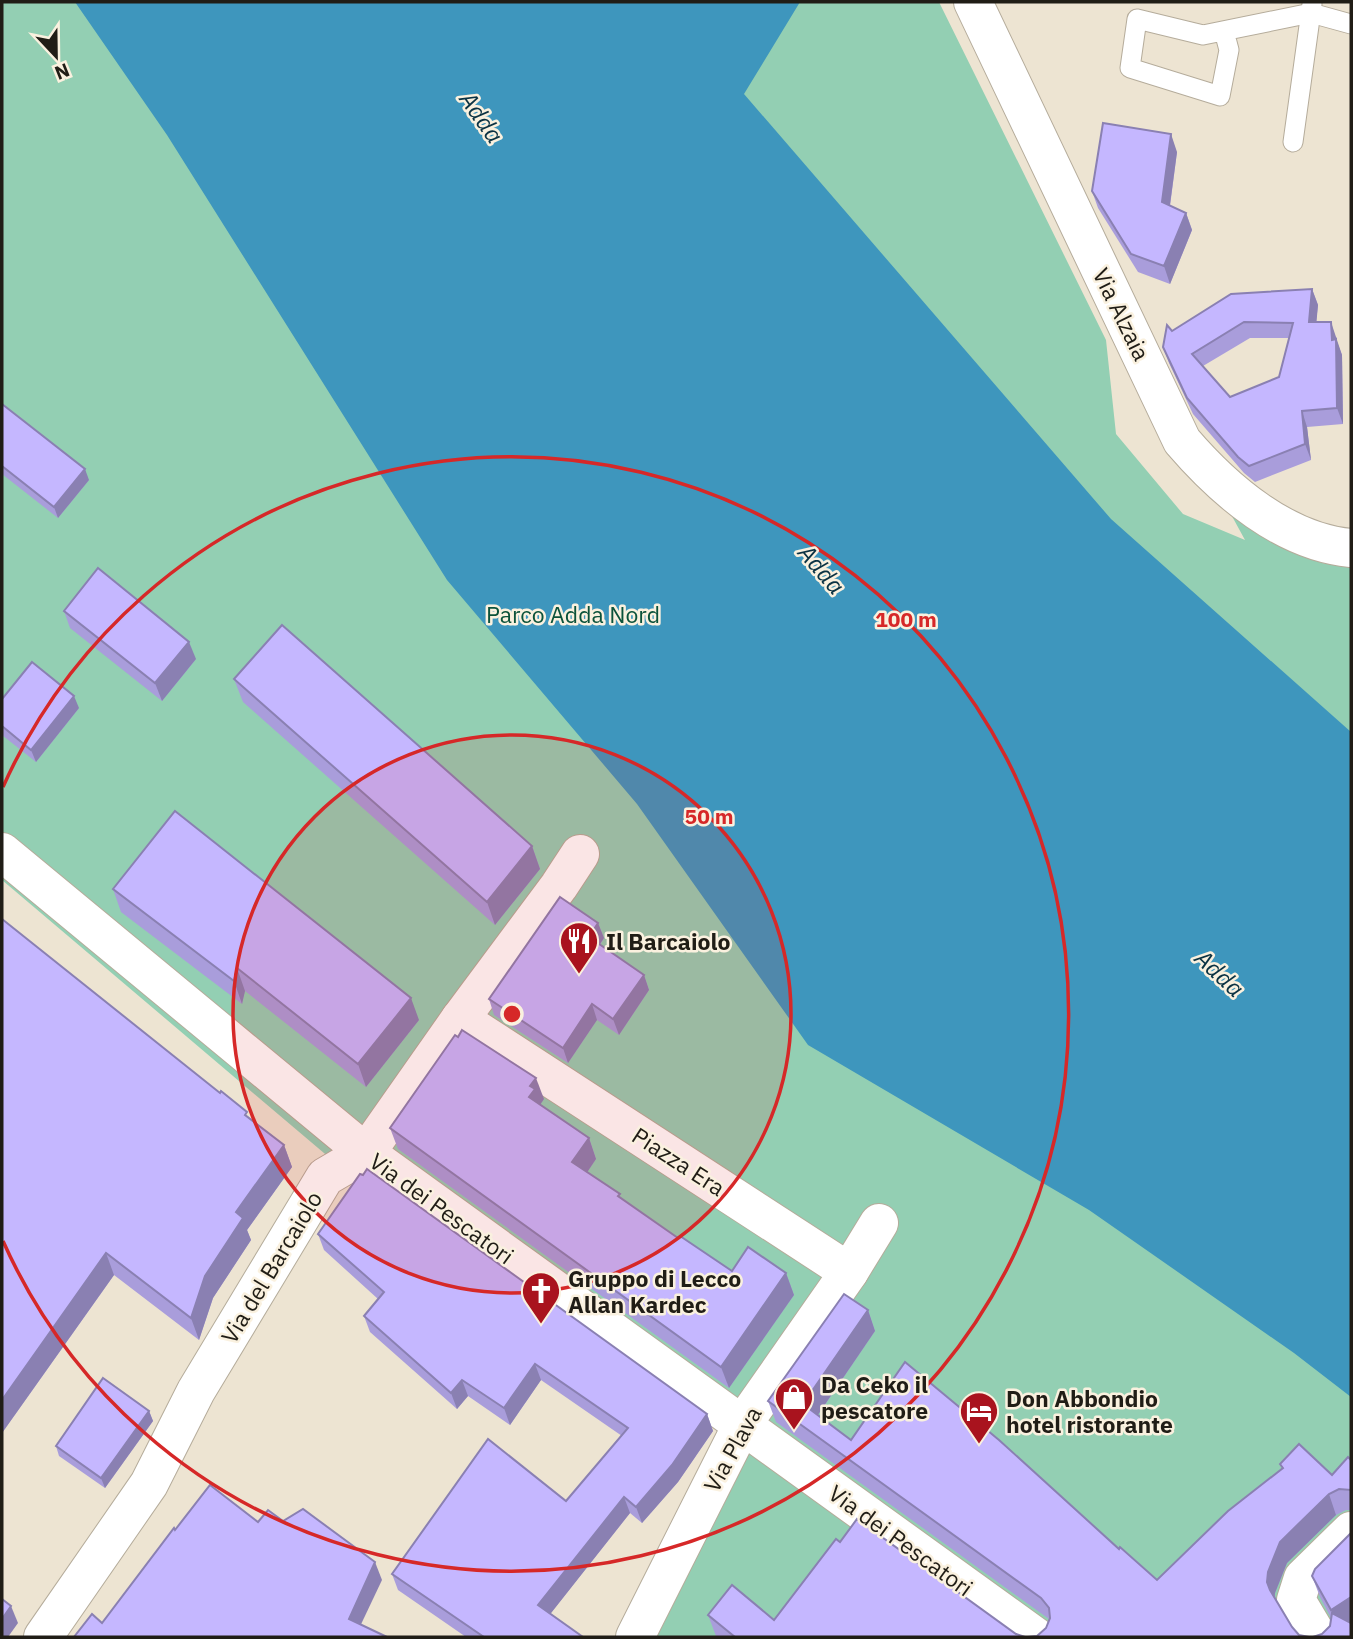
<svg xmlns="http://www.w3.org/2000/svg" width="1353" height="1639" viewBox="0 0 1353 1639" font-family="'IBM Plex Sans',sans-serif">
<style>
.green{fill:#93cfb3}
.water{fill:#3e96bd}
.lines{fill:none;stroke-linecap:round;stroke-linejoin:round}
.lane-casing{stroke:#b5ac9b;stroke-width:21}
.street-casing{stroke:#b5ac9b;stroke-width:40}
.lane{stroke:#fff;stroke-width:19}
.street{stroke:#fff;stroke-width:38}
.wall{fill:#a99ddb;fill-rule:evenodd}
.shaded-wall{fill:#8a80b2}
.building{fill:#c5b7ff;stroke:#8a80b2;stroke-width:2;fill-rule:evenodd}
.ring{fill:none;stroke:#d62828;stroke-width:3.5}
.labels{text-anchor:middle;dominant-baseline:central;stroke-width:5;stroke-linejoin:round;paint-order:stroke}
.street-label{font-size:23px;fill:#201d16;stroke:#faf1df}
.park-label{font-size:23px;fill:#0b523a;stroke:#faf1df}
.poi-label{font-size:23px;font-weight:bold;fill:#201d16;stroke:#faf1df;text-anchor:start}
.water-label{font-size:24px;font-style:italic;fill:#0a3243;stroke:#faf1df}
.centre{fill:#d62828;stroke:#faf1df;stroke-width:3.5}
.ring-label{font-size:21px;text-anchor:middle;font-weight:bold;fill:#d62828;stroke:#faf1df;stroke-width:5;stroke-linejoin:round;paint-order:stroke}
</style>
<rect width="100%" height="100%" fill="#ede4d2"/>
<!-- green -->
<polygon class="green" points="2,2 939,2 1106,340 1116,434 1183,514 1245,540 1227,507 1288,550 1322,563 1351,567 1351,1637 635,1637 733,1427 344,1170 2,880"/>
<!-- water -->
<polygon class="water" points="75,2 800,2 744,94 1111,519 1351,732 1351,1397 1294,1353 1089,1210 808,1045 637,804 447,580 167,135"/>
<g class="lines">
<!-- lane casing -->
<g class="lane-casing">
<g id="lane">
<polyline points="1224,31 1229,50 1220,96 1130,68 1137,19 1203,35 1311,13 1351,24"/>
<polyline points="1293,142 1312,4"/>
</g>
</g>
<!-- street casing -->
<g class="street-casing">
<g id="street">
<path d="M973,2L1182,441C1224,490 1284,542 1351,548"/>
<polyline points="2,852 366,1153 1036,1637"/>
<polyline points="460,1019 849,1272"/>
<polyline points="43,1637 149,1484 196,1391 325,1177 366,1153 460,1019 559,886 580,854"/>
<polyline points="635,1637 742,1425 849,1272 879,1223"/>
<polyline points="1318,1637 1296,1600 1303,1578 1351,1531"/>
</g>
</g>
<!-- lane -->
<use href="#lane" class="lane"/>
<!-- street -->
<use href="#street" class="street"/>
</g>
<!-- wall -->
<g class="wall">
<polygon points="1177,152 1170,206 1186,213 1192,230 1170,284 1138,272 1098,208 1092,191"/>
<path d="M1312,289L1318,305L1316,322L1337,338V342L1342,355L1343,424L1307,427L1311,460L1255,482L1244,473L1193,414L1169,363L1163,347ZM1250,338H1289L1279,377L1230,397L1203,366Z"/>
<polygon points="2,404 89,480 58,518 2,474"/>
<polygon points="64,611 196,659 162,701 70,628"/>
<polygon points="234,679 532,846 540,869 495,925 243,702"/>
<polygon points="2,699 79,708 36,762 2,735"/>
<polygon points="113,889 419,1020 366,1087 245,991 242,1004 121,912"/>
<polygon points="2,919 284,1145 292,1167 247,1230 251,1240 213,1298 199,1340 114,1275 2,1433"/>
<polygon points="598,923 604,938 600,945 644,975 649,990 619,1035 597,1020 568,1063 494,1015 489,999"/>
<polygon points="544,1099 540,1104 589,1138 596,1159 587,1172 621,1198 678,1238 732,1271 786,1273 794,1295 729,1388 398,1149 390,1128"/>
<polygon points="318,1234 707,1414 713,1431 678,1482 642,1523 630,1513 550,1614 583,1637 466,1637 398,1590 392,1574 566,1501 622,1436 541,1380 510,1425 468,1396 457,1409 370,1332 364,1316 378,1299 324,1250"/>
<polygon points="868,1310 875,1331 818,1415 851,1440 1119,1549 1157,1580 1282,1469 1280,1464 1332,1475 1351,1460 1351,1510 1346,1510 1336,1515 1287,1563 1275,1593 1275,1599 1037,1636 1046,1628 1049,1619 776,1422 768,1401"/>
<polygon points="149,1411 153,1421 105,1488 59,1456 56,1446"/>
<polygon points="840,1542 1016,1634 1025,1637 717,1637 716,1636 708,1615 774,1620"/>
<polygon points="1312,1576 1351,1623 1322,1634 1330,1626 1331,1618 1320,1597"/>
</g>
<!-- shaded-wall -->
<g class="shaded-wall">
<polygon points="1171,134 1177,152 1168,219 1162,202"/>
<polygon points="1186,213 1192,230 1170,284 1164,266"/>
<polygon points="1312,289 1318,305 1315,338 1309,322"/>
<polygon points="1331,322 1342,355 1343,424 1337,408 1332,340"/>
<polygon points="1302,411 1307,427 1311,460 1305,444"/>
<polygon points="85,469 89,480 58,518 54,507"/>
<polygon points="189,642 196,659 162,701 155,683"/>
<polygon points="74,696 79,708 36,762 31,750"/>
<polygon points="532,846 540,869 495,925 487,902"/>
<polygon points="598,923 604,938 594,953 589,937"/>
<polygon points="237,968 245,991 242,1004 234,981"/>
<polygon points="644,975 649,990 619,1035 613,1019"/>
<polygon points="411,998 419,1020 366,1087 358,1064"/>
<polygon points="592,1004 597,1020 568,1063 563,1048"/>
<polygon points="536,1078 544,1099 540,1105 529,1097 530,1086"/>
<polygon points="589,1138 596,1159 580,1183 572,1162"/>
<polygon points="284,1145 292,1167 247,1230 251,1240 213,1298 199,1340 191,1318 205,1276 236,1212"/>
<polygon points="106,1253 114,1275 2,1433 2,1400"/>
<polygon points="786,1273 794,1295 729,1388 721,1367"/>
<polygon points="868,1310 875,1331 811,1425 803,1404"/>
<polygon points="535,1364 541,1380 510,1425 504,1408"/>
<polygon points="462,1380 468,1396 457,1409 451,1393"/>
<polygon points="149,1411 153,1421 105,1488 101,1478"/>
<polygon points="707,1414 713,1431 678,1482 642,1523 636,1507"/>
<polygon points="1329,1494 1336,1515 1287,1563 1275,1593 1274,1603 1267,1582 1268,1572 1280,1542"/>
<polygon points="624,1497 630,1513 544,1622 538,1605"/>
<polygon points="375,1562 382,1580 355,1637 349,1619"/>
<polygon points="1351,1597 1351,1623 1338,1631 1331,1610"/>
<polygon points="11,1606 18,1623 8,1637 2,1637 2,1619"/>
</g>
<!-- building -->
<g class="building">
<polygon points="1103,123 1171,134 1162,202 1186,213 1164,266 1131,254 1092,191"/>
<path d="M1312,289L1309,322H1331L1332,340L1336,339L1337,408L1302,411L1305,444L1249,466L1238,457L1187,398L1163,347L1167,325L1172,331L1231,294ZM1244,322L1293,323L1279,377L1230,397L1192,354Z"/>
<polygon points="2,404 85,469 54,507 2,466"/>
<polygon points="98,568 189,642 155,683 64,611"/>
<polygon points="282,625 532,846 487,902 234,679"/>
<polygon points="32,662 74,696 31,750 2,726 2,699"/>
<polygon points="175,811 411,998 358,1064 237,968 234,981 113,889"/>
<polygon points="560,897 598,923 589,937 644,975 613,1019 592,1004 563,1048 489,999"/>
<polygon points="2,919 220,1093 221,1091 247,1112 245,1115 284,1145 236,1212 243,1218 205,1276 191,1318 106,1253 2,1400"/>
<polygon points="462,1030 536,1078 530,1086 535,1089 529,1097 589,1138 572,1162 620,1194 618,1196 678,1238 680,1236 732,1271 748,1247 786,1273 721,1367 390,1128 455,1035 458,1037"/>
<polygon points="367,1169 707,1414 672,1465 636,1507 624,1497 538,1605 583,1637 484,1637 392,1574 488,1439 566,1501 628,1428 535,1364 504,1408 462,1380 451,1393 364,1316 384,1292 318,1234 360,1174 363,1175"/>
<polygon points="844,1294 868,1310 803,1404 851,1440 905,1362 999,1440 1119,1549 1120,1547 1157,1580 1228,1511 1283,1468 1280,1464 1299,1444 1332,1475 1348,1457 1351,1460 1351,1490 1339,1489 1329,1494 1280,1542 1268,1572 1267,1582 1270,1590 1292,1627 1299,1635 1309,1637 1028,1637 1037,1636 1046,1628 1050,1618 1049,1608 1041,1598 768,1401"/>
<polygon points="103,1378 149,1411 101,1478 56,1446"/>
<polygon points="210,1485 258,1522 268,1510 283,1521 303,1509 375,1562 349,1619 387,1637 74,1637 92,1614 102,1623 174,1528 175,1530"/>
<polygon points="857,1519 1016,1634 1025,1637 735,1637 708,1615 732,1585 774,1620 836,1539 840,1542"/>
<polygon points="1351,1533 1351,1597 1331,1610 1312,1576 1315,1569"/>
<polygon points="2,1599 11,1606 2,1619"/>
<polygon points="1332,1613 1351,1623 1351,1637 1313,1637 1322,1634 1330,1626"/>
</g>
<!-- distance rings -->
<circle cx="512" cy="1014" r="279" fill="#d62828" fill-opacity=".12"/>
<g class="ring">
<circle cx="512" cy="1014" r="279"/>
<path d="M3 787A557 557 0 1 1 3 1241"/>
</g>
<!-- icons -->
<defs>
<g id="restaurant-pin" transform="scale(2.0125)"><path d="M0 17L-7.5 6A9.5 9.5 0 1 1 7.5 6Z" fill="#a9131e" stroke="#faf1df"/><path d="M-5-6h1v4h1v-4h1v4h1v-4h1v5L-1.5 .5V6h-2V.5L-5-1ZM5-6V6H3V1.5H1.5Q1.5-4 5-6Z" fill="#fff"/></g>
<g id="church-pin" transform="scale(2.0125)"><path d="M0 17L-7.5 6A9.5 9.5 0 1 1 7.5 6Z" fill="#a9131e" stroke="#faf1df"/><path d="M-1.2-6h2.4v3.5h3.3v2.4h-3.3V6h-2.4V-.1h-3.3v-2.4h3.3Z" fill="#fff"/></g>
<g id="shop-pin" transform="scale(2.0125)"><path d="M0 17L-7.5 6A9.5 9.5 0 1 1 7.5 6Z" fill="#a9131e" stroke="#faf1df"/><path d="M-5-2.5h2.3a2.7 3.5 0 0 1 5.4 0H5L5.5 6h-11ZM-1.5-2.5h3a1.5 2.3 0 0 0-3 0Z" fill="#fff"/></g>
<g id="hotel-pin" transform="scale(2.0125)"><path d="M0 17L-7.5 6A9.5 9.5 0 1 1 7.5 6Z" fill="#a9131e" stroke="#faf1df"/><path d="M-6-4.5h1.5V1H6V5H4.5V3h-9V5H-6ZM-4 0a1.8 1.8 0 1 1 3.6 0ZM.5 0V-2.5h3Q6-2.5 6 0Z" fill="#fff"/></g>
</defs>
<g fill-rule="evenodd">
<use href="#restaurant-pin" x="579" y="941"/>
<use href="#church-pin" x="541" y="1291"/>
<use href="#shop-pin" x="794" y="1397"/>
<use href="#hotel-pin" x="979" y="1411"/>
</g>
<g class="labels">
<!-- street labels -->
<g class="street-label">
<text transform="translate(1122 314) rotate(64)">Via Alzaia</text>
<text transform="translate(679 1161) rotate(33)">Piazza Era</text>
<text transform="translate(442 1208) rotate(36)">Via dei Pescatori</text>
<text transform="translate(271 1267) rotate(-59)">Via del Barcaiolo</text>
<text transform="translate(732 1449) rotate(-61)">Via Plava</text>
<text transform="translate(901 1540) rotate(36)">Via dei Pescatori</text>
</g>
<!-- park labels -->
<g class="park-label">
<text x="573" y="614">Parco Adda Nord</text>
</g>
<!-- poi labels -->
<g class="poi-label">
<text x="606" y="941">Il Barcaiolo</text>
<text x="568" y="1278">Gruppo di Lecco<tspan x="568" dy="26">Allan Kardec</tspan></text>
<text x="821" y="1384">Da Ceko il<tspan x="821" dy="26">pescatore</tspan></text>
<text x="1006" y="1398">Don Abbondio<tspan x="1006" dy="26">hotel ristorante</tspan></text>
</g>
<!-- water labels -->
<g class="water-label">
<text transform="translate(482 117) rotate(55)">Adda</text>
<text transform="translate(822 569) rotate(49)">Adda</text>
<text transform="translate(1220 973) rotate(43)">Adda</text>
</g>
</g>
<circle cx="512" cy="1014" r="10" class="centre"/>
<g class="ring-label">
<text x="906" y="627">100 m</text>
<text x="709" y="824">50 m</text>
</g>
<!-- border -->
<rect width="1353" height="1639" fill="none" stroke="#201d16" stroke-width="7"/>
<!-- north arrow -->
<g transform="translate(56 56) rotate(158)" stroke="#faf1df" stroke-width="5" paint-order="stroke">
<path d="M0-5L12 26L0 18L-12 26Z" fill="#201d16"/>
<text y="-10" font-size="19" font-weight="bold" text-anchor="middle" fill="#201d16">N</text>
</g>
</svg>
